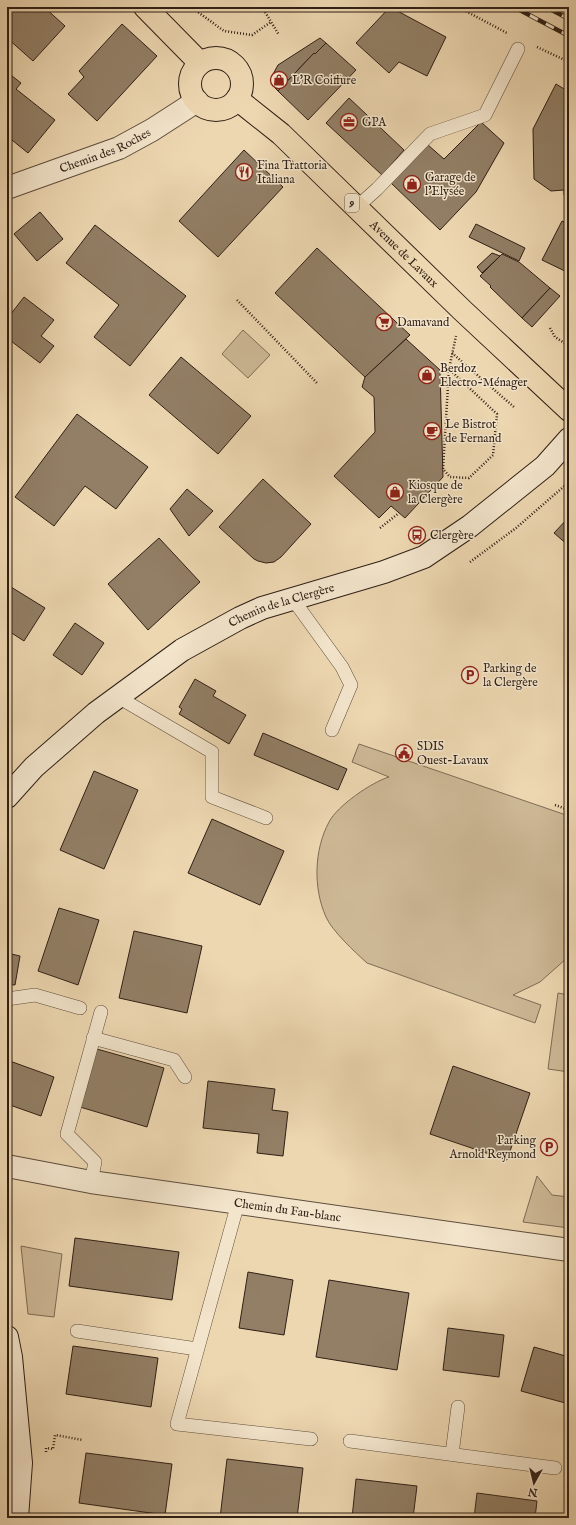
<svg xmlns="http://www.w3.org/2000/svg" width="576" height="1525" viewBox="0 0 576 1525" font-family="'IM FELL English',serif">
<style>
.green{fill:#cdb896;stroke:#7e6c56}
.building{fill:#927f66;stroke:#2f1f15}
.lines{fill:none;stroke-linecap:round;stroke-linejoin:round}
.lane-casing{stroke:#5e4d3c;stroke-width:14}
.street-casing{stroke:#5e4d3c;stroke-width:24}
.secondary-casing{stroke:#2f1f15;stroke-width:24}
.primary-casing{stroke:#2f1f15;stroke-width:24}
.path{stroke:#2f1f15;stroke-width:2.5;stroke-dasharray:1 2;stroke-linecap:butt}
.lane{stroke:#f3e5cc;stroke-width:13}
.street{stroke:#f3e5cc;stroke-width:22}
.secondary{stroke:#f3e5cc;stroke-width:22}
.primary{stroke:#edd7b1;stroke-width:22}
.rail-casing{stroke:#2f1f15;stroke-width:4.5}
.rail{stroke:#f3e5cc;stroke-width:3;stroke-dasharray:9;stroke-linecap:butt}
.labels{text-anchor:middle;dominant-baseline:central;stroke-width:3;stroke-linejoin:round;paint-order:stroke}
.shield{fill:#f3e5cc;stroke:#6a5a4c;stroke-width:1}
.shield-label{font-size:11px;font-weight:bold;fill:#2f1f15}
.poi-label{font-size:12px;fill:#2f1f15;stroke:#f3e5cc;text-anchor:start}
.street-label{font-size:12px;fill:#2f1f15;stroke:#f3e5cc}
</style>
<rect width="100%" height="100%" fill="#edd7b1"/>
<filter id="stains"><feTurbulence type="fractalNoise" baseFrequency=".005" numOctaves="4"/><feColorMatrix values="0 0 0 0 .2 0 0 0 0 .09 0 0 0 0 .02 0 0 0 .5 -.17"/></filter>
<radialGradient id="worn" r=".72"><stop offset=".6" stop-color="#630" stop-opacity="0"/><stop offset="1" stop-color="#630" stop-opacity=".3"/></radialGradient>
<!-- green -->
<g class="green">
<polygon points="243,330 270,355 248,378 222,354"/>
<path d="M359,744L569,816V836H567L569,840V953L567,958L540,982L513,995L541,1005L535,1023L367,963C355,952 332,931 326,917C313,888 314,850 329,822C337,806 372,782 389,777L352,762Z"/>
<polygon points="558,993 569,995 569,1072 548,1069"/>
<polygon points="537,1176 552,1195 569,1197 569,1228 523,1222"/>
<polygon points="21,1246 62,1254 54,1317 28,1314"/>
</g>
<!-- building -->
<g class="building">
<polygon points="13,7 44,7 65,26 33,61 7,38 7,14"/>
<polygon points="390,7 446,37 427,76 399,62 389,73 356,43"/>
<polygon points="122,24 157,56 97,121 68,94 84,77 79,71"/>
<polygon points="320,38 326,43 315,54 314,53 278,91 274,87 272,76 278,65"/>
<polygon points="326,43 356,70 308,120 278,91 314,53 315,54"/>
<polygon points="7,72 21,83 16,89 55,120 28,153 7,136"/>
<polygon points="556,84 569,92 569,195 564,195 564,190 551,191 534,179 533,129"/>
<polygon points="349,98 404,150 382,175 326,123"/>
<polygon points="481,122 504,143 476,192 440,230 391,183 428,145 444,159"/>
<polygon points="244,150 283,187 218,257 179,221"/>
<polygon points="40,212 63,239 37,261 14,234"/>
<polygon points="562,221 569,224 569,273 542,260"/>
<polygon points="476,224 525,248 519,261 469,237"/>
<polygon points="95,225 186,296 130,366 94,337 119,305 66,263"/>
<polygon points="317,248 410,335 365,377 275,293"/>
<polygon points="492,253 500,256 482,273 477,267"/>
<polygon points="502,254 519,262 550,288 522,318 490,287 491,286 480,276"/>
<polygon points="550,288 560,296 532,327 522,318"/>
<polygon points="24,297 54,320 41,336 54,346 40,363 7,338 7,319"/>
<polygon points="406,339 440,370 443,477 405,518 391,506 379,518 334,476 375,432 374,397 362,387 365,377"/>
<polygon points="181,357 251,416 218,454 149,395"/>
<polygon points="77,414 148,467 116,509 85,486 54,526 15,497"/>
<polygon points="263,479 311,524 281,557 274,562 266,563 258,561 254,559 219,527"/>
<polygon points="187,489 213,511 189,536 170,509"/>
<polygon points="569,517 569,546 554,533"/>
<polygon points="159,538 200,582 148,630 108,584"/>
<polygon points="11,587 45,608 24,641 7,630 7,594"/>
<polygon points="75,623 104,643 82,675 53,655"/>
<polygon points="195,679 216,691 213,696 246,715 229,744 179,714 182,709 179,707"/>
<polygon points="263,733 347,769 338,790 254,755"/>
<polygon points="94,771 138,790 104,869 60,850"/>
<polygon points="212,819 284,851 260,905 188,873"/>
<polygon points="59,908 99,920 78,985 38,971"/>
<polygon points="134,931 202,946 187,1013 119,998"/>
<polygon points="7,953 20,956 15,985 7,984"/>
<polygon points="97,1049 164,1068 147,1127 80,1107"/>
<polygon points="7,1060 54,1077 41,1116 7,1104"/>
<polygon points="453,1066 530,1093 507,1160 430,1134"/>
<polygon points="208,1081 275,1089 272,1110 288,1112 283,1156 257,1153 259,1134 203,1128"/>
<polygon points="75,1238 179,1252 172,1300 69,1286"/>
<polygon points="248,1272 293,1280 284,1335 239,1328"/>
<polygon points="329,1280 409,1293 397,1370 316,1357"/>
<polygon points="448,1328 504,1335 499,1377 443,1370"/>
<polygon points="73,1346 158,1358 151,1407 66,1394"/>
<polygon points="534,1347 569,1357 569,1404 521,1391"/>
<polygon points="86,1453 172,1464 165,1515 79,1503"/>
<polygon points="227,1459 303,1468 297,1518 220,1518"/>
<polygon points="356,1479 417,1486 413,1518 352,1518"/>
<polygon points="477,1493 537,1501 535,1518 474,1518"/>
</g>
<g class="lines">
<!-- lane casing -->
<g class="lane-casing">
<g id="lane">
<polyline points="357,207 377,189 430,134 485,115 518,49"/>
<polyline points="292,598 342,667 351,685 332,730"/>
<polyline points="118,697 212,752 212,797 266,818"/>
<polyline points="7,999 35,995 80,1008"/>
<polyline points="93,1038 174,1060 185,1077"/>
<polyline points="91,1182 95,1162 67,1134 101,1012"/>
<polyline points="238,1203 177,1424 311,1439"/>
<polyline points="77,1331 197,1349"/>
<polyline points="350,1441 555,1468"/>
<polyline points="452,1454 458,1407"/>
</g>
</g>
<!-- street casing -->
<g class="street-casing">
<g id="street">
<path id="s1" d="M7,188L119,148L152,130L197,101"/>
<path id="s2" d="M7,1166L91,1182L569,1250"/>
</g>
</g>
<!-- secondary casing -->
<g class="secondary-casing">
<g id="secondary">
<path id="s3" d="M7,797L34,767L96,713L182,650L240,618L262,608L384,572L424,557L470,526L545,466L569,439"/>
<polyline points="7,1337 11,1357 21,1463 17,1518"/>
</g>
</g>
<!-- primary casing -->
<g class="primary-casing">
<g id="primary">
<polyline points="145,7 200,63"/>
<circle cx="216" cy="84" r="26"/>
<path id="s4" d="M237,99L281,134L463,311L569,410"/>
</g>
</g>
<!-- path -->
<g class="path">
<polyline points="191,7 224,31 252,35 271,22"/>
<polyline points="262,7 279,35"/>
<polyline points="458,7 507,33"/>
<polyline points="537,47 569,62"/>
<polyline points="237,300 317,383"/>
<polyline points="550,328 555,337 569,346"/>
<polyline points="452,353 514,407"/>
<polyline points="449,369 443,469 450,477 469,478 493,455 497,414 449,369 456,336"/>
<polyline points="380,528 399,513"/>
<polyline points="470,562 516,528 569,482"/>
<polyline points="555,805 569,810"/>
<polyline points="46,1452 46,1448 53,1449 55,1435 83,1440"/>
</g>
<!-- lane -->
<use href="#lane" class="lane"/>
<!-- street -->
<use href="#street" class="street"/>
<!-- secondary -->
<use href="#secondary" class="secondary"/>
<!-- primary -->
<use href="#primary" class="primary"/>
<!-- rail casing -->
<g class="rail-casing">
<g id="rail">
<polyline points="514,7 569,36"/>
<polyline points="546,7 569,19"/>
</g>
</g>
<!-- rail -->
<use href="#rail" class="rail"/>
</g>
<!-- icons -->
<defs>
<g id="shop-ring" transform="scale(0.9)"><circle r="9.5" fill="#f3e5cc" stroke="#8f2418" stroke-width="1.5"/><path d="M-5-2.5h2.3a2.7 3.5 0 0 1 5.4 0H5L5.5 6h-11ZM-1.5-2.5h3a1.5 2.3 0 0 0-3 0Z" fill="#8f2418"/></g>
<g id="office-ring" transform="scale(0.9)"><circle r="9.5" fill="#f3e5cc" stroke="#8f2418" stroke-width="1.5"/><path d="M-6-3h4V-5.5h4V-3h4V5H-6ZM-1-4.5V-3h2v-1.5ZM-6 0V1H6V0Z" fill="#8f2418"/></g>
<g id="restaurant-ring" transform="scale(0.9)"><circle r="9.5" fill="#f3e5cc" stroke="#8f2418" stroke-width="1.5"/><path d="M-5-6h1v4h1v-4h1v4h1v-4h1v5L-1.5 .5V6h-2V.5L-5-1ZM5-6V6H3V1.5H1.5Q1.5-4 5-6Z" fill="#8f2418"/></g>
<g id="supermarket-ring" transform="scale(0.9)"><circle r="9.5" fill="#f3e5cc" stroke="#8f2418" stroke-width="1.5"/><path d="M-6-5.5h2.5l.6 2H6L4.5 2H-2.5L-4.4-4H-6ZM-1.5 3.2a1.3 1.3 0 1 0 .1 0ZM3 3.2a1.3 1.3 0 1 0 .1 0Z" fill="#8f2418"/></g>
<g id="cafe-ring" transform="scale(0.9)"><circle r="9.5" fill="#f3e5cc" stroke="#8f2418" stroke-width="1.5"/><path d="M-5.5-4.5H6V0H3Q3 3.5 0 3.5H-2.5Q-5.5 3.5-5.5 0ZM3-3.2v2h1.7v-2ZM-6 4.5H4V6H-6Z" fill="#8f2418"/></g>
<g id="bus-ring" transform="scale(0.9)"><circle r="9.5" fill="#f3e5cc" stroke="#8f2418" stroke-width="1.5"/><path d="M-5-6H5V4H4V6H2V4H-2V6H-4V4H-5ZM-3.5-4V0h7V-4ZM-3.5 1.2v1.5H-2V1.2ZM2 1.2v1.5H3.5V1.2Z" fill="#8f2418"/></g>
<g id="parking-ring" transform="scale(0.9)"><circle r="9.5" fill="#f3e5cc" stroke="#8f2418" stroke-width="1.5"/><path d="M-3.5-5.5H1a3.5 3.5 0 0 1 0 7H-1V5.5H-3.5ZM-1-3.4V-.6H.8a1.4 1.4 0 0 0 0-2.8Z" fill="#8f2418"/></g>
<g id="civic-ring" transform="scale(0.9)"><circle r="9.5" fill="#f3e5cc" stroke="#8f2418" stroke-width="1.5"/><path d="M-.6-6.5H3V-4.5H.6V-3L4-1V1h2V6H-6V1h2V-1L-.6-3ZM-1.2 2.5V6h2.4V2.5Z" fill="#8f2418"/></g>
</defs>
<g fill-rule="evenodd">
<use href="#shop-ring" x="279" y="80"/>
<use href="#office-ring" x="349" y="122"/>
<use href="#restaurant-ring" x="244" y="172"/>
<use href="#shop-ring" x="412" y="184"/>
<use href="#supermarket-ring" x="384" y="322"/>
<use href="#shop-ring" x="427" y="375"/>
<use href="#cafe-ring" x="432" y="431"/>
<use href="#shop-ring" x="395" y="492"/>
<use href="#bus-ring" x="417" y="535"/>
<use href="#parking-ring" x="470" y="675"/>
<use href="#civic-ring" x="404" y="753"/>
<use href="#parking-ring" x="549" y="1147"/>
</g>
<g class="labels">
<!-- shield labels -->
<rect class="shield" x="345" y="194" width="14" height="18" rx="3"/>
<g class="shield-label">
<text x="352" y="203">9</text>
</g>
<!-- poi labels -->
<g class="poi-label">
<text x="292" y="80">L'R Coiffure</text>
<text x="362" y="122">GPA</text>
<text x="257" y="165">Fina Trattoria<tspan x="257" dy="14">Italiana</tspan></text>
<text x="425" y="177">Garage de<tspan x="425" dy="14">l'Elysée</tspan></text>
<text x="397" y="322">Damavand</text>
<text x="440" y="368">Berdoz<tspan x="440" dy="14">Electro-Ménager</tspan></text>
<text x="445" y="424">Le Bistrot<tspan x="445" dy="14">de Fernand</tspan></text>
<text x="408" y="485">Kiosque de<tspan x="408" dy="14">la Clergère</tspan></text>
<text x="430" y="535">Clergère</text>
<text x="483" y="668">Parking de<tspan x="483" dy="14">la Clergère</tspan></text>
<text x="417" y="746">SDIS<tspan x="417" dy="14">Ouest-Lavaux</tspan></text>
<text x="536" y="1140" text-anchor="end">Parking<tspan x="536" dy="14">Arnold Reymond</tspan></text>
</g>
<!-- street labels -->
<g class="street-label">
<text stroke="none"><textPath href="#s1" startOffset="105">Chemin des Roches</textPath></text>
<text stroke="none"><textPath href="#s4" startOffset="228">Avenue de Lavaux</textPath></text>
<text stroke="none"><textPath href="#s3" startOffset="339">Chemin de la Clergère</textPath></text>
<text stroke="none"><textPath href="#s2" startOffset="284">Chemin du Fau-blanc</textPath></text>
</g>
</g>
<!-- margin -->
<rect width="576" height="1525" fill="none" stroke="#edd7b1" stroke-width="24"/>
<rect x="8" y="8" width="560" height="1509" fill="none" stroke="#2f1f15" stroke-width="2"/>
<rect x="12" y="12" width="552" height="1501" fill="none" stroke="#2f1f15"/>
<!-- north arrow -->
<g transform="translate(534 1483) rotate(188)" stroke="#f3e5cc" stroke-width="3" paint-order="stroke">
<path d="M0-3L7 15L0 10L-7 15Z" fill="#2f1f15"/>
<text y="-6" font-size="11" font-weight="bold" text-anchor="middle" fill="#2f1f15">N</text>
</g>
<rect width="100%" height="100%" filter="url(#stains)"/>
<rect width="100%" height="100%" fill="url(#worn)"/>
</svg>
